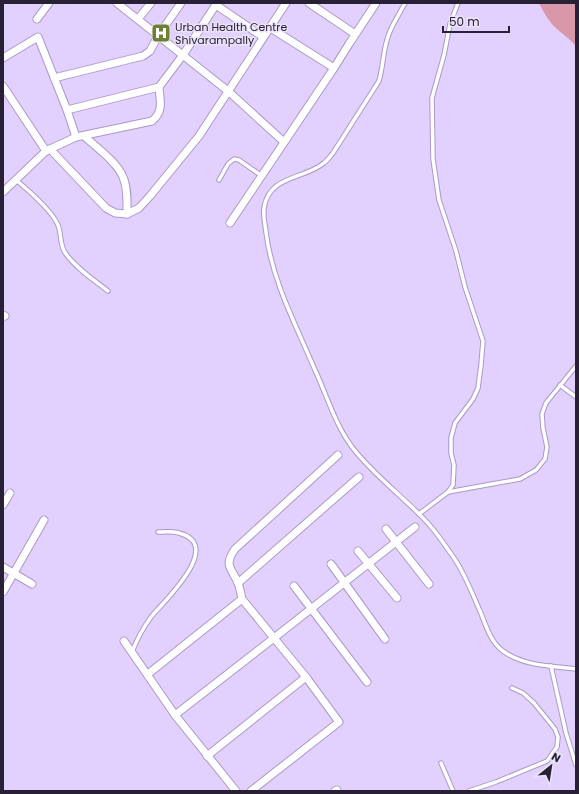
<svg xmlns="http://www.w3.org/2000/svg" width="579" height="794" viewBox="0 0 579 794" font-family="Poppins,sans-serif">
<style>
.green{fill:#d898a9}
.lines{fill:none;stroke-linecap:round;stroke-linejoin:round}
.service-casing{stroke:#ac97cc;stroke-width:5.5}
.minor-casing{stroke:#ac97cc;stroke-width:9}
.service{stroke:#fff;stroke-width:3.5}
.minor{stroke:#fff;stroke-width:7}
.labels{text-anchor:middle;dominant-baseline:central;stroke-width:3;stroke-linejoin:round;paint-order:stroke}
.poi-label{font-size:11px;fill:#282034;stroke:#ebe3fa;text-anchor:start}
</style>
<rect width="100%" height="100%" fill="#e2d1fe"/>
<!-- green -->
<path class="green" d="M539,3H576V46C570,39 564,35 557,29C549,22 544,13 539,3Z"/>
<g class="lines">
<!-- service casing -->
<g class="service-casing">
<g id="service">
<path d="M405,3C399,15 390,27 387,40C383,53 383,67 379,81L333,153C330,156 328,160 324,163C303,180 269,175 264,208C263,216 265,224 266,232C272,281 296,325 315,370C327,396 335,424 352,447C371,472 396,491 418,513C432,526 443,542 454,558C465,574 472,593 480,611C486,625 490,642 503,651C523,666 552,666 576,669"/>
<path d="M16,180C28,190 52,211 58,225C62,235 59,245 66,254C77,269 94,280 108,291"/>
<polyline points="219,180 228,164 234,159 239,160 262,176"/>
<polyline points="560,385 576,397"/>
<polyline points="448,492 520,479 536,470 545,459 547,447 543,428 542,414 546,403 576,366"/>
<polyline points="419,514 448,492 453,485 454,465 451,453 451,438 455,423 473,399 478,388 481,365 483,341 465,287 456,251 439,200 433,159 432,98 444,55 450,24 458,3"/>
<path d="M132,652C137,639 143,628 151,617C164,601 225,545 179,533C172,531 164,532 158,532"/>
<polyline points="551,666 566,733 576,765"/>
<polyline points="441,763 453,791"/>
<polyline points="469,791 496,782 547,761 557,747 558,737 555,729 534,703 523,693 512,688"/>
</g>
</g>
<!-- minor casing -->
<g class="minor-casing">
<g id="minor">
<polyline points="117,3 228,91 284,142"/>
<polyline points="309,3 355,34"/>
<polyline points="216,5 263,37"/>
<polyline points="37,19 49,3"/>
<polyline points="138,19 151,3"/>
<polyline points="269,27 334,68"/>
<polyline points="3,58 38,37 67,110 76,137"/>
<polyline points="54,78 143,56 150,51 158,36 181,3"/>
<polyline points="3,86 46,151"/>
<polyline points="67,110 159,87 183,55 217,3"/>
<path d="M84,136C96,147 117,162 123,177C128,188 127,203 127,214"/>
<polyline points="50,149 106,208 115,213 127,214 139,208 150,196 199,136 286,3"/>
<path d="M3,192L46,151L50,149L76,137L152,121C164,111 160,101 159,87"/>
<polyline points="230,223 334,68 349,44 376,3"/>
<polyline points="3,315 5,316"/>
<polyline points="3,505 10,493"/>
<polyline points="386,529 429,584"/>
<polyline points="358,551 397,598"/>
<polyline points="331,564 385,639"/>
<polyline points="3,567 32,584"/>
<polyline points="238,583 359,477"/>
<polyline points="294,586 367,682"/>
<polyline points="3,592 44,520"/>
<polyline points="124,641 175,715 236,791"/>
<polyline points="148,674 242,599"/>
<polyline points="175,715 274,638 415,527"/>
<polyline points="207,756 306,677"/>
<path d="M251,791L339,722L306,677L242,599C241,594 240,588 238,583C232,568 223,566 235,549L338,455"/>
<polyline points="335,791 337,790"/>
</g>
</g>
<!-- service -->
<use href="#service" class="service"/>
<!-- minor -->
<use href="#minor" class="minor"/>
</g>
<!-- icons -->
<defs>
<g id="hospital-square" transform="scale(1)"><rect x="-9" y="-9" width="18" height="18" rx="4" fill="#6c8132" stroke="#ebe3fa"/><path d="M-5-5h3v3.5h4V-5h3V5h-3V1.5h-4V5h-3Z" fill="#fff"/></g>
</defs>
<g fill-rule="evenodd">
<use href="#hospital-square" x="161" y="33"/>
</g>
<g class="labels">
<!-- poi labels -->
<g class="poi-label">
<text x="175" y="27">Urban Health Centre<tspan x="175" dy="13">Shivarampally</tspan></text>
</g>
</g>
<!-- border -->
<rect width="579" height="794" fill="none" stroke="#282034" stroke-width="8"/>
<!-- north arrow -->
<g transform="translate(551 766) rotate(30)" stroke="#ebe3fa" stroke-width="3" paint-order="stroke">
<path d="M0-3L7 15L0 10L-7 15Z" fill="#282034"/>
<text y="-6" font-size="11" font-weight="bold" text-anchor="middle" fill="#282034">N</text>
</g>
<!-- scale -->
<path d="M443 26v6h66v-6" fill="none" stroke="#282034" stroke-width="2"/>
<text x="449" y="26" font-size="12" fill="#282034" stroke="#ebe3fa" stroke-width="3" paint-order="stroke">50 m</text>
</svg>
